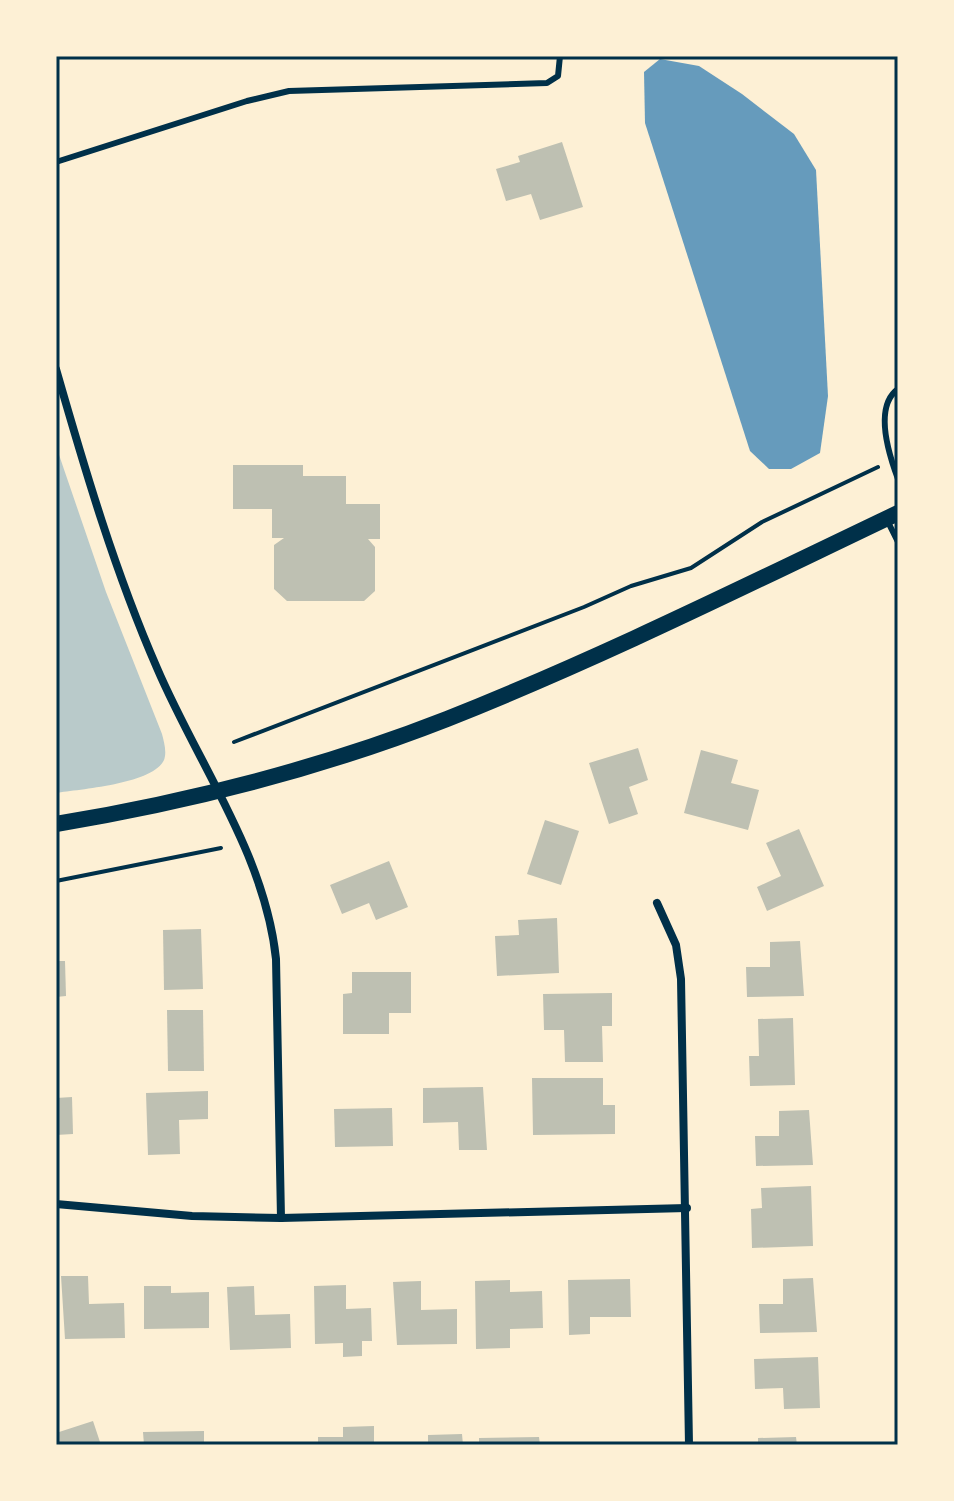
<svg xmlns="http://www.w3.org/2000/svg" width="954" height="1501" viewBox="0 0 954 1501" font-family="Spectral,serif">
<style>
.green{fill:#b9caca}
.water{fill:#669bbc}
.building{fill:#bec0b2}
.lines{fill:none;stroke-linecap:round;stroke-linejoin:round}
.path{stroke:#003049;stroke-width:4}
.service{stroke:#003049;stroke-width:6}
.minor{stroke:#003049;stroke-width:8}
.secondary{stroke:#003049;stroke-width:16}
.neatline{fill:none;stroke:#003049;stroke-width:3}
</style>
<rect width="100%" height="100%" fill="#fdf0d5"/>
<!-- green -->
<path class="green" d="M56,446L106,592L162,734C164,742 167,752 164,760C153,784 81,789 56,793Z"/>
<!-- water -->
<polygon class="water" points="660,59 699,66 742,94 794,134 816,170 828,396 820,453 791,469 769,469 750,451 645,123 644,72"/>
<!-- building -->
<g class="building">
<polygon points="562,142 583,207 540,220 531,194 506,201 496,169 520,162 518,156"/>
<polygon points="233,465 303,465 303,476 346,476 346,504 380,504 380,539 368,539 375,547 375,591 364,601 287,601 274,589 274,545 284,538 272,538 272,509 233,509"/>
<polygon points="638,748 648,780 629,787 638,814 609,824 589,763"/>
<polygon points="701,750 738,760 731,783 759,790 748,830 684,813"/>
<polygon points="545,820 579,831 561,885 527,874"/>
<polygon points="799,829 824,886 767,911 757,887 781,876 766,843"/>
<polygon points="389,861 408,907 376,920 369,903 342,914 330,885"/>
<polygon points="557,918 559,973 497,976 495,936 519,935 518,920"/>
<polygon points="201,929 203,989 164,990 163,930"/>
<polygon points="800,941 804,996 747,997 746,967 770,967 770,942"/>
<polygon points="56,961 65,961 66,996 56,997"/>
<polygon points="352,972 411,972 411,1013 389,1013 389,1034 343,1034 343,994 352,993"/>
<polygon points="612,993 612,1026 602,1026 603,1062 565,1062 564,1030 544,1030 543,994"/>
<polygon points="167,1010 203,1010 204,1071 168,1071"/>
<polygon points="793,1018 795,1085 750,1086 749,1056 759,1056 758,1019"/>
<polygon points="532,1078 603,1078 603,1105 615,1105 615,1134 533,1135"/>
<polygon points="483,1087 487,1150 459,1150 458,1122 423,1123 423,1088"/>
<polygon points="208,1091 208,1119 179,1120 180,1154 148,1155 146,1093"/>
<polygon points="72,1097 73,1134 56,1135 56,1098"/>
<polygon points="392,1108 393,1146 335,1147 334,1109"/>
<polygon points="809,1110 813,1165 756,1166 755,1136 779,1136 779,1111"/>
<polygon points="811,1186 813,1246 752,1248 751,1209 762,1208 761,1188"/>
<polygon points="61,1276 88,1276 89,1304 124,1303 125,1338 65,1339"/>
<polygon points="813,1278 817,1332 760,1333 759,1304 783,1304 783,1279"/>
<polygon points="630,1279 631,1317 590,1317 590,1334 569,1335 568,1280"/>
<polygon points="510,1280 510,1292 542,1291 543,1328 510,1329 510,1348 476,1349 475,1281"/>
<polygon points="421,1281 421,1310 457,1309 457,1344 397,1345 393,1282"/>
<polygon points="346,1285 346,1309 371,1308 372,1341 362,1341 362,1356 343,1357 343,1343 315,1344 314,1286"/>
<polygon points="144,1286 171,1286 171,1293 209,1292 209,1328 144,1329"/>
<polygon points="254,1286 255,1315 290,1314 291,1348 230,1350 227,1287"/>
<polygon points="818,1357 820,1408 784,1409 783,1388 755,1389 754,1359"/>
<polygon points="93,1421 101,1445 56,1445 56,1433"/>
<polygon points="374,1426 374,1445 318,1445 318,1437 343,1437 343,1427"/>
<polygon points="204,1431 204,1445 144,1445 143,1432"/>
<polygon points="462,1434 463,1445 428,1445 428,1435"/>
<polygon points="539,1437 540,1445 479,1445 479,1438"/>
<polygon points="796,1437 797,1445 758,1445 758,1438"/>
</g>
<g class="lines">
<!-- path -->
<g class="path">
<polyline points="234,742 584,607 631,586 691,568 762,522 878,467"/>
<polyline points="56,881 221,848"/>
</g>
<!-- service -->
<g class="service">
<polyline points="56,162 247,101 289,91 547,83 558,76 560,56"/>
<path d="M898,389C873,407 889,455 898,479"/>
<polyline points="888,522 898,542"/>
</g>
<!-- minor -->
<g class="minor">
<path d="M56,369C85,470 115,572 157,668C198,764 265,854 276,959L281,1218"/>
<polyline points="657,903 676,945 681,979 689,1445"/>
<polyline points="56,1204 192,1216 281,1218 687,1208"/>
</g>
<!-- secondary -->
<path class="secondary" d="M56,824C188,802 322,768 447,719C601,658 749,584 898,513"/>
</g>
<!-- border -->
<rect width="954" height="1501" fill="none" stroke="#fdf0d5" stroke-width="116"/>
<rect x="58" y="58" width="838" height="1385" class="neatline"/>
</svg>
